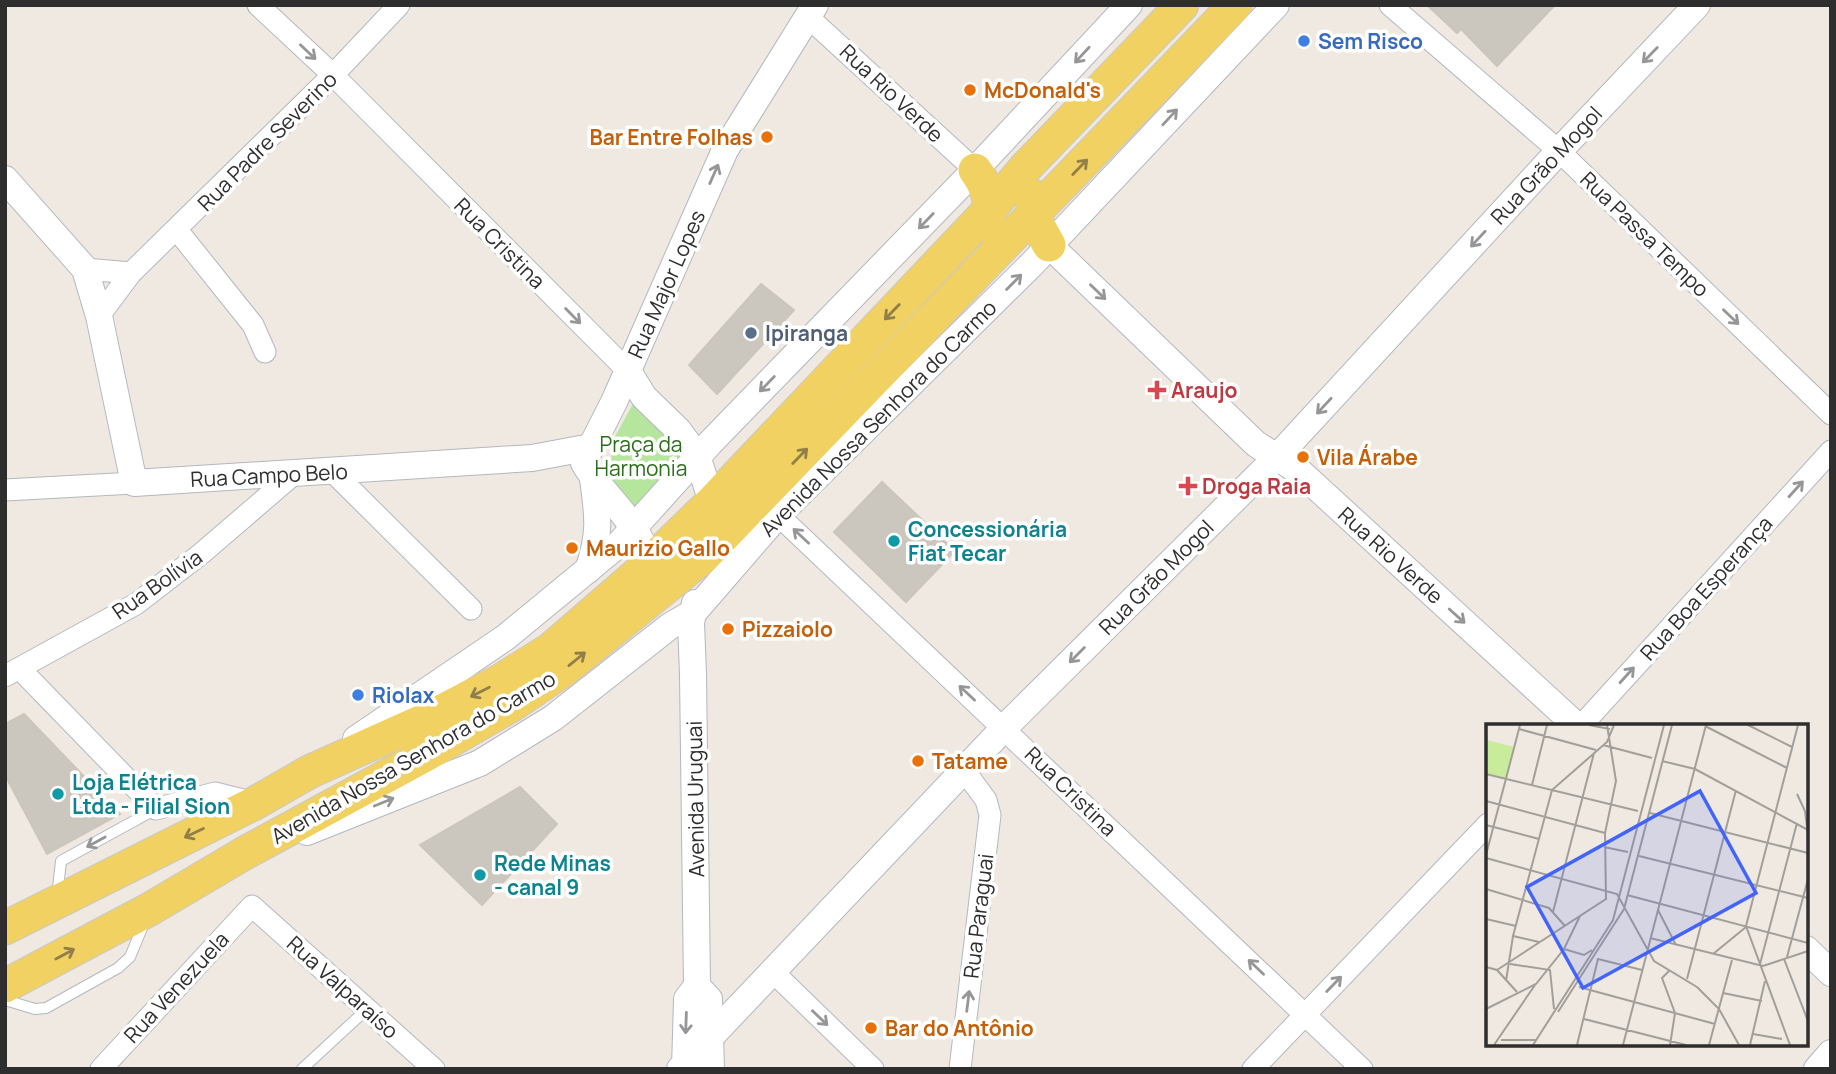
<svg xmlns="http://www.w3.org/2000/svg" width="1836" height="1074" viewBox="0 0 1836 1074" font-family="Manrope,sans-serif">
<style>
.green{fill:#b6e59e}
.building{fill:#cbc7bf;stroke:#cbc5ba;stroke-width:2}
.lines{fill:none;stroke-linecap:round;stroke-linejoin:round}
.service-casing{stroke:#b4b7c1;stroke-width:12}
.minor-casing{stroke:#b4b7c1;stroke-width:23}
.tertiary-casing{stroke:#b4b7c1;stroke-width:28}
.primary-casing{stroke:#c9c9c9;stroke-width:35}
.service{stroke:#fff;stroke-width:10}
.minor{stroke:#fff;stroke-width:21}
.tertiary{stroke:#fff;stroke-width:26}
.primary{stroke:#f2d163;stroke-width:33}
.oneway{stroke:#969696}
.oneway2{stroke:#908048}
.shop-dot{fill:#3f7fe0;stroke:#fff;stroke-width:2.5}
.food-dot{fill:#e8710a;stroke:#fff;stroke-width:2.5}
.service-dot{fill:#5c6f8a;stroke:#fff;stroke-width:2.5}
.health-dot{fill:#e0444e;stroke:#fff;stroke-width:2.5}
.culture-dot{fill:#0f9aa8;stroke:#fff;stroke-width:2.5}
.labels{text-anchor:middle;dominant-baseline:central;stroke-width:7;stroke-linejoin:round;paint-order:stroke}
.shop-label{font-size:21px;font-weight:bold;fill:#366cbe;stroke:#fff;text-anchor:start}
.food-label{font-size:21px;font-weight:bold;fill:#c56008;stroke:#fff;text-anchor:start}
.street-label{font-size:21px;fill:#2e2e2e;stroke:#fff}
.service-label{font-size:21px;font-weight:bold;fill:#4e5e75;stroke:#fff;text-anchor:start}
.health-label{font-size:21px;font-weight:bold;fill:#be3a42;stroke:#fff;text-anchor:start}
.park-label{font-size:21px;fill:#2c6e1b;stroke:#fff}
.culture-label{font-size:21px;font-weight:bold;fill:#0d838f;stroke:#fff;text-anchor:start}
.inset-road{fill:none;stroke:#a29e99;stroke-width:2}
.view{fill:#4264fb;fill-opacity:0.15;stroke:#4264fb;stroke-width:3.5}
.inset-edge{fill:none;stroke:#2e2e2e;stroke-width:3.5}
</style>
<rect width="100%" height="100%" fill="#efe9e1"/>
<!-- green -->
<polygon class="green" points="634,402 682,455 628,514 613,491 611,444"/>
<!-- building -->
<g class="building">
<polygon points="1427,5 1555,5 1497,66 1461,29 1457,33"/>
<polygon points="761,284 794,310 717,394 689,365"/>
<polygon points="882,482 955,551 906,602 834,532"/>
<polygon points="24,714 120,814 47,854 5,775 5,724"/>
<polygon points="520,787 557,824 482,905 420,845"/>
</g>
<g class="lines">
<!-- service casing -->
<g class="service-casing">
<g id="service">
<polyline points="57,897 61,861 156,809"/>
<polyline points="5,1000 35,1009 46,1008 118,968 130,957 145,921"/>
<polyline points="302,1069 367,1009"/>
</g>
</g>
<!-- minor casing -->
<g class="minor-casing">
<g id="minor">
<polyline points="258,5 333,75 628,371"/>
<polyline points="1390,5 1559,151 1831,414"/>
<polyline points="808,17 975,170"/>
<polyline points="177,230 253,325 265,352"/>
<polyline points="85,269 131,273"/>
<polyline points="99,316 131,273 333,75 399,5"/>
<polyline points="333,472 471,609"/>
<polyline points="5,490 134,483"/>
<polyline points="778,515 1362,1069"/>
<polyline points="20,669 156,809 215,793 255,803"/>
<polyline points="5,676 136,604 202,553 295,473"/>
<polyline points="1581,726 1831,451"/>
<polyline points="771,970 873,1069"/>
<polyline points="101,1069 252,906 434,1069"/>
<polyline points="960,1069 990,815 986,800 964,770"/>
<polyline points="1253,1069 1488,824"/>
</g>
</g>
<!-- tertiary casing -->
<g class="tertiary-casing">
<g id="tertiary">
<polyline points="5,179 85,269 99,316 134,483 532,458 591,447"/>
<polyline points="1049,245 1256,444 1300,472 1577,726"/>
<polyline points="628,371 644,397 678,430 697,456 712,502 709,516"/>
<polyline points="584,461 614,402 725,150 815,5"/>
<path d="M584,463C600,491 627,512 641,541"/>
<path d="M588,570C601,534 598,515 593,479"/>
<polyline points="356,739 506,637 619,544 710,443 975,170 1129,5"/>
<polyline points="307,832 480,763 553,718 670,626 694,612 778,515 1031,265 1276,5"/>
<polyline points="1806,949 1831,973"/>
<polyline points="697,986 709,999 711,1069"/>
<polyline points="680,1069 1004,728 1278,456 1559,151 1697,5"/>
<polyline points="685,1069 687,999 697,986 693,674 691,623 695,603"/>
<polyline points="1817,1069 1831,1053"/>
</g>
</g>
<!-- primary casing -->
<g class="primary-casing">
<g id="primary">
<path d="M975,170C989,188 991,204 989,226"/>
<polyline points="1033,196 1033,216 1049,245"/>
<polyline points="5,928 255,803 309,772 427,719 498,682 551,649 641,571 712,502 990,209 1027,166 1182,5"/>
<polyline points="5,986 150,909 243,854 429,753 512,705 565,669 702,558 1235,5"/>
</g>
</g>
<!-- service -->
<use href="#service" class="service"/>
<!-- minor -->
<use href="#minor" class="minor"/>
<!-- tertiary -->
<use href="#tertiary" class="tertiary"/>
<!-- primary -->
<use href="#primary" class="primary"/>
</g>
<!-- one-way arrows -->
<defs><path id="oneway-shaft" d="M-6 0H5M1.5-3L5.5 0L1.5 3" fill="none" stroke-width="1.6" stroke-linecap="round" stroke-linejoin="round" transform="scale(1.75)"/></defs>
<g class="oneway">
<use href="#oneway-shaft" transform="translate(308 52) rotate(43)"/>
<use href="#oneway-shaft" transform="translate(1082 55) rotate(133)"/>
<use href="#oneway-shaft" transform="translate(1650 55) rotate(134)"/>
<use href="#oneway-shaft" transform="translate(1170 117) rotate(-47)"/>
<use href="#oneway-shaft" transform="translate(714 174) rotate(-66)"/>
<use href="#oneway-shaft" transform="translate(926 221) rotate(134)"/>
<use href="#oneway-shaft" transform="translate(1478 239) rotate(133)"/>
<use href="#oneway-shaft" transform="translate(1014 282) rotate(-45)"/>
<use href="#oneway-shaft" transform="translate(1098 292) rotate(44)"/>
<use href="#oneway-shaft" transform="translate(573 316) rotate(45)"/>
<use href="#oneway-shaft" transform="translate(1731 317) rotate(44)"/>
<use href="#oneway-shaft" transform="translate(767 384) rotate(134)"/>
<use href="#oneway-shaft" transform="translate(1324 406) rotate(133)"/>
<use href="#oneway-shaft" transform="translate(1796 489) rotate(-48)"/>
<use href="#oneway-shaft" transform="translate(801 536) rotate(-137)"/>
<use href="#oneway-shaft" transform="translate(1457 616) rotate(42)"/>
<use href="#oneway-shaft" transform="translate(1077 655) rotate(135)"/>
<use href="#oneway-shaft" transform="translate(1627 675) rotate(-48)"/>
<use href="#oneway-shaft" transform="translate(967 693) rotate(-137)"/>
<use href="#oneway-shaft" transform="translate(384 802) rotate(-22)"/>
<use href="#oneway-shaft" transform="translate(96 842) rotate(151)"/>
<use href="#oneway-shaft" transform="translate(1256 967) rotate(-136)"/>
<use href="#oneway-shaft" transform="translate(1334 984) rotate(-46)"/>
<use href="#oneway-shaft" transform="translate(968 1001) rotate(-83)"/>
<use href="#oneway-shaft" transform="translate(820 1018) rotate(44)"/>
<use href="#oneway-shaft" transform="translate(686 1023) rotate(92)"/>
</g>
<g class="oneway2">
<use href="#oneway-shaft" transform="translate(1080 167) rotate(-46)"/>
<use href="#oneway-shaft" transform="translate(892 312) rotate(134)"/>
<use href="#oneway-shaft" transform="translate(800 456) rotate(-46)"/>
<use href="#oneway-shaft" transform="translate(577 659) rotate(-39)"/>
<use href="#oneway-shaft" transform="translate(480 692) rotate(153)"/>
<use href="#oneway-shaft" transform="translate(194 833) rotate(154)"/>
<use href="#oneway-shaft" transform="translate(65 954) rotate(-28)"/>
</g>
<!-- markers -->
<g class="shop-dot">
<circle cx="1304" cy="41" r="7"/>
<circle cx="358" cy="695" r="7"/>
</g>
<g class="food-dot">
<circle cx="970" cy="90" r="7"/>
<circle cx="767" cy="137" r="7"/>
<circle cx="1303" cy="457" r="7"/>
<circle cx="572" cy="548" r="7"/>
<circle cx="728" cy="629" r="7"/>
<circle cx="918" cy="761" r="7"/>
<circle cx="871" cy="1028" r="7"/>
</g>
<circle class="service-dot" cx="751" cy="333" r="7"/>
<g class="health-dot">
<path d="M1153.5 379.5h7v7h7v7h-7v7h-7v-7h-7v-7h7z"/>
<path d="M1184.5 475.5h7v7h7v7h-7v7h-7v-7h-7v-7h7z"/>
</g>
<g class="culture-dot">
<circle cx="894" cy="541" r="7"/>
<circle cx="58" cy="794" r="7"/>
<circle cx="480" cy="875" r="7"/>
</g>
<g class="labels">
<!-- shop labels -->
<g class="shop-label">
<text x="1318" y="41">Sem Risco</text>
<text x="372" y="695">Riolax</text>
</g>
<!-- food labels -->
<g class="food-label">
<text x="984" y="90">McDonald's</text>
<text x="753" y="137" text-anchor="end">Bar Entre Folhas</text>
<text x="1317" y="457">Vila Árabe</text>
<text x="586" y="548">Maurizio Gallo</text>
<text x="742" y="629">Pizzaiolo</text>
<text x="932" y="761">Tatame</text>
<text x="885" y="1028">Bar do Antônio</text>
</g>
<!-- street labels -->
<g class="street-label">
<text transform="translate(892 93) rotate(43)">Rua Rio Verde</text>
<text transform="translate(267 141) rotate(-45)">Rua Padre Severino</text>
<text transform="translate(1546 165) rotate(-47)">Rua Grão Mogol</text>
<text transform="translate(1645 234) rotate(44)">Rua Passa Tempo</text>
<text transform="translate(500 243) rotate(45)">Rua Cristina</text>
<text transform="translate(666 284) rotate(-66)">Rua Major Lopes</text>
<text transform="translate(878 418) rotate(-45)">Avenida Nossa Senhora do Carmo</text>
<text transform="translate(269 475) rotate(-3)">Rua Campo Belo</text>
<text transform="translate(1391 555) rotate(42)">Rua Rio Verde</text>
<text transform="translate(1156 577) rotate(-45)">Rua Grão Mogol</text>
<text transform="translate(157 584) rotate(-35)">Rua Bolívia</text>
<text transform="translate(1706 588) rotate(-48)">Rua Boa Esperança</text>
<text transform="translate(413 757) rotate(-30)">Avenida Nossa Senhora do Carmo</text>
<text transform="translate(1071 791) rotate(44)">Rua Cristina</text>
<text transform="translate(695 799) rotate(-91)">Avenida Uruguai</text>
<text transform="translate(978 916) rotate(-83)">Rua Paraguai</text>
<text transform="translate(176 987) rotate(-47)">Rua Venezuela</text>
<text transform="translate(343 987) rotate(42)">Rua Valparaíso</text>
</g>
<!-- service labels -->
<g class="service-label">
<text x="765" y="333">Ipiranga</text>
</g>
<!-- health labels -->
<g class="health-label">
<text x="1171" y="390">Araujo</text>
<text x="1202" y="486">Droga Raia</text>
</g>
<!-- park labels -->
<g class="park-label">
<text x="641" y="444">Praça da<tspan x="641" dy="24">Harmonia</tspan></text>
</g>
<!-- culture labels -->
<g class="culture-label">
<text x="908" y="529">Concessionária<tspan x="908" dy="24">Fiat Tecar</tspan></text>
<text x="72" y="782">Loja Elétrica<tspan x="72" dy="24">Ltda - Filial Sion</tspan></text>
<text x="494" y="863">Rede Minas<tspan x="494" dy="24">- canal 9</tspan></text>
</g>
</g>
<!-- overview -->
<g transform="translate(1486 724)">
<rect width="322" height="322" fill="#efe9e1"/>
<path d="M1,16L28,23L20,55L0,50Z" fill="#c9ec9a"/>
<path class="inset-road" d="M103,1L124,5M262,1L306,23M219,2L301,44M33,5L110,26M117,21L166,34M176,37L209,45L322,106M0,50L152,87M46,61L61,1M311,70L319,87L322,111M0,77L119,109M164,89L322,129M0,101L53,115M118,123L142,128M0,131L34,1M153,132L322,174M0,134L131,170L168,237L211,263M0,165L63,184L79,202M141,171L322,219M120,176L119,109L130,57L121,1M172,186L190,221M67,188L108,29M0,195L30,202M27,212L53,218M164,214L277,242L322,227M78,225L98,231L106,226M109,230L138,185L186,1M227,230L260,203M301,233L322,155M298,235L322,297M24,240L64,246L68,285M274,240L311,99M0,243L11,246L31,268M11,246L120,175M183,247L176,254L189,289L184,321M201,255L250,66M20,257L27,212L66,66L121,18L128,1M93,263L229,300M211,263L233,285L253,321M237,269L276,277M0,285L50,260L78,225L94,192M72,288L109,230M98,295L200,321M267,310L296,315M15,316H50M8,321L49,261M47,321L127,196L178,1M91,321L112,235L156,246M137,321L220,1M223,321L246,236M264,321L279,257M304,321L260,202L312,1"/>
<path class="view" d="M214,67L270,169L97,264L41,163Z"/>
<rect width="322" height="322" class="inset-edge"/>
</g>
<!-- border -->
<rect width="1836" height="1074" fill="none" stroke="#2e2e2e" stroke-width="14"/>
</svg>
